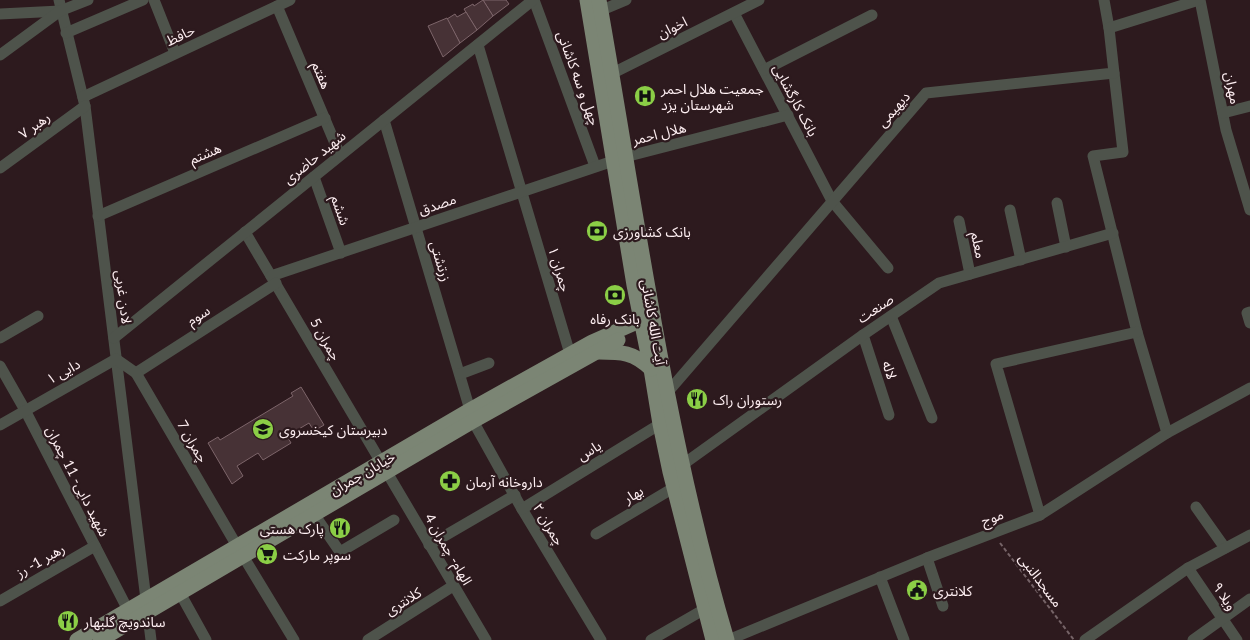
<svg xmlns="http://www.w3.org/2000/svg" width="1250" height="640" viewBox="0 0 1250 640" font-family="Lato,'Noto Sans Arabic',sans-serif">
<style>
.building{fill:#473236;stroke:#7d656a}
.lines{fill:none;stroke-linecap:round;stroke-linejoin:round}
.path{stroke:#756367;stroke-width:2;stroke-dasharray:4 2.5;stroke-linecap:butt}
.minor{stroke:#4e534b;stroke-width:11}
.major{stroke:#7b8574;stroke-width:15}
.labels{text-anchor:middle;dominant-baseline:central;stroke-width:4.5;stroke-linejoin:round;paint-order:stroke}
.street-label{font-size:14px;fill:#feeff2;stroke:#2d1a1e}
.poi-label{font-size:14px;fill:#feeff2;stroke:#2d1a1e;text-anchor:start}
</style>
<rect width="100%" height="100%" fill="#2d1a1e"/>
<!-- building -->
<g class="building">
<polygon points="483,0 506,0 509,4 493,16"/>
<polygon points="483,0 493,16 477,30 464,9 473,4 474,6"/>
<polygon points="466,12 477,30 460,43 447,19 455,14 457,17"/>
<polygon points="447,18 460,43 443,57 428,26"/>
<polygon points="301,387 324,425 314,431 309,423 287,436 291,443 263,460 258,453 237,466 243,476 232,484 208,443 218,437 220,440 293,396 291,393"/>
</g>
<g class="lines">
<!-- path -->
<polyline class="path" points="1000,543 1074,640"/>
<!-- minor -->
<g class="minor">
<polyline points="59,0 85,106 151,640"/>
<polyline points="154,0 175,53"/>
<polyline points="534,0 595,166"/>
<polyline points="1104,0 1109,28"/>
<polyline points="1200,0 1226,130 1250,210"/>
<polyline points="277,6 340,155"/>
<polyline points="595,13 626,0"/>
<polyline points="734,13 832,201 888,268"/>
<polyline points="0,14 60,11"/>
<polyline points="66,33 143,0"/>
<polyline points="478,45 570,354"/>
<polyline points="0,55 60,11 88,0"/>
<polyline points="764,70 872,15"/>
<polyline points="1114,73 1123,152 1093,156 1137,332 1167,433"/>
<polyline points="605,77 759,0"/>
<polyline points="83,97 290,0"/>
<polyline points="1223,113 1250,106"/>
<polyline points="384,120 470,410"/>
<polyline points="0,168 85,106"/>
<polyline points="314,177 341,253"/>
<polyline points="1057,203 1066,247"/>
<polyline points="1010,210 1021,260"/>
<polyline points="98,216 325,118"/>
<polyline points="959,221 970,274"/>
<polyline points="245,232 486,640"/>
<polyline points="271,276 625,157 788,115"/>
<polyline points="1250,312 1247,313 1250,323"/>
<polyline points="891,316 932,418"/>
<polyline points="863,335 889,415"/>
<polyline points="0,338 38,316"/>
<polyline points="114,338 533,0"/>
<polyline points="0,366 25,410 128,610"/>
<polyline points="136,373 276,283"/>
<polyline points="460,374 489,363"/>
<polyline points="663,396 667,393 926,93 1114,73 1109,28 1199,0"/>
<polyline points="473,421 522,509 601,640"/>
<polyline points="0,425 116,359 136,373 237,546"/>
<polyline points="678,468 863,335 939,283 1113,233"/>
<polyline points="1196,507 1225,548"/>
<polyline points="522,509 665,421"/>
<polyline points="314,514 340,552 394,520"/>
<polyline points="1040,515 996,364 1137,332"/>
<polyline points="596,534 680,484"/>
<polyline points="429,545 515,495"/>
<polyline points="243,556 294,640"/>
<polyline points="927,558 943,606"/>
<polyline points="1188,568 1237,640"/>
<polyline points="880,577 904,640"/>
<polyline points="180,593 206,640"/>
<polyline points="0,601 95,546"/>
<polyline points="368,640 453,586"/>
<polyline points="651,640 710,606"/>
<polyline points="728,640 927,558 1040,515 1167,433 1250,388"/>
<polyline points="1085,640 1188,568 1250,535"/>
<polyline points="1193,640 1250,599"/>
</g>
<!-- major -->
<g class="major">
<polyline points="587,0 634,285 651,369 660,424 670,472 713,640"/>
<path d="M599,0C637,214 665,431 727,640"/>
<path d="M599,352C621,352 634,352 651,369"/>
<polyline points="77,640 470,410 592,342 653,315"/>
<polyline points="100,640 473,421 618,340"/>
</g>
</g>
<!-- icons -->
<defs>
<g id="hospital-disc" transform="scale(1.125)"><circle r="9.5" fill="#8bce46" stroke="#2d1a1e"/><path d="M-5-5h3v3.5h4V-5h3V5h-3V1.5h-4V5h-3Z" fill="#111"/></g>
<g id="bank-disc" transform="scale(1.125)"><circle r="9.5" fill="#8bce46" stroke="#2d1a1e"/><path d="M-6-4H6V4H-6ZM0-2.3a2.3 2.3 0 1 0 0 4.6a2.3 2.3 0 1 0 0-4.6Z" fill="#111"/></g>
<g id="restaurant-disc" transform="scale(1.125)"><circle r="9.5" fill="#8bce46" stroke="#2d1a1e"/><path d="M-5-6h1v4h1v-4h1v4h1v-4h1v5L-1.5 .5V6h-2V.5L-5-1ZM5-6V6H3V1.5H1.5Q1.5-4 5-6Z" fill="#111"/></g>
<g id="school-disc" transform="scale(1.125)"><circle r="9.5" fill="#8bce46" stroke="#2d1a1e"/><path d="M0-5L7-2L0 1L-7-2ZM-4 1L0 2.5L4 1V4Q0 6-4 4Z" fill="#111"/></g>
<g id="pharmacy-disc" transform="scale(1.125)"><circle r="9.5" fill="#8bce46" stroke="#2d1a1e"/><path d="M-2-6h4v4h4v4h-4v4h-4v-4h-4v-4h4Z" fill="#111"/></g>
<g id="supermarket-disc" transform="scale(1.125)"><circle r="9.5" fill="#8bce46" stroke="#2d1a1e"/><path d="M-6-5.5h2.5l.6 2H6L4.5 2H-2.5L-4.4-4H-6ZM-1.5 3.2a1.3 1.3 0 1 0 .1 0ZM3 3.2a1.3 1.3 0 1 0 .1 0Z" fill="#111"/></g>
<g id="civic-disc" transform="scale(1.125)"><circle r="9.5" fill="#8bce46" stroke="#2d1a1e"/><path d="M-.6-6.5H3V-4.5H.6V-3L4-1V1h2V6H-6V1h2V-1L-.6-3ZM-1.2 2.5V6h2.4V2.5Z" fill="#111"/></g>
</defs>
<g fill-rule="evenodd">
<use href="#hospital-disc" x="645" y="96"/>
<use href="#bank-disc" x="597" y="231"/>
<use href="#bank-disc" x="615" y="295"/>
<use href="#restaurant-disc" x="697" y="399"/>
<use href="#school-disc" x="263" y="429"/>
<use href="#pharmacy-disc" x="450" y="481"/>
<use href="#restaurant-disc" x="340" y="528"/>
<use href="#supermarket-disc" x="267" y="554"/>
<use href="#civic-disc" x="917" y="590"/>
<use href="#restaurant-disc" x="68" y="621"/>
</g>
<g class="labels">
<!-- street labels -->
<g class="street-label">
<text transform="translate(672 27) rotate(-26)">اخوان</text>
<text transform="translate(180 35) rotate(-25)">حافظ</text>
<text transform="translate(322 75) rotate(67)">هفتم</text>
<text transform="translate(579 78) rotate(70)">چهل و سه کاشانی</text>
<text transform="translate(1233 88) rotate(79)">مهران</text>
<text transform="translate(796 100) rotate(62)">بانک کارگشایی</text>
<text transform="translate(893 109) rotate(-49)">دیهیمی</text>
<text transform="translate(34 125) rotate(-36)">رهبر ۷</text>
<text transform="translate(659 133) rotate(-14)">هلال احمر</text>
<text transform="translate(205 153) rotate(-23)">هشتم</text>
<text transform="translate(314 157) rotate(-39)">شهید حاضری</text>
<text transform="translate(437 204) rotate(-19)">مصدق</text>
<text transform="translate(341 210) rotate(71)">ششم</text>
<text transform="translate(979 245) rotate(79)">معلم</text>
<text transform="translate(441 261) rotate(73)">زرتشتی</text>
<text transform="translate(560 269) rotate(73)">چمران ۱</text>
<text transform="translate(124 297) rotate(83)">لادن غربی</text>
<text transform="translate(875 308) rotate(-34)">صنعت</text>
<text transform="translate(198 315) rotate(-33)">سوم</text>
<text transform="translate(654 322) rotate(80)">آیت الله کاشانی</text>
<text transform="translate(326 339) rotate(60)">چمران 5</text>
<text transform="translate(890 370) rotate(72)">لاله</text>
<text transform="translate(63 371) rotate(-29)">دایی ۱</text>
<text transform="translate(193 441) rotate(60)">چمران 7</text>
<text transform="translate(589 450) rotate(-31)">یاس</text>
<text transform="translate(362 473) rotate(-30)">خیابان چمران</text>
<text transform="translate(78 481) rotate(63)">شهید دایی- 11 چمران</text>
<text transform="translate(633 494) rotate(-31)">بهار</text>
<text transform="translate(992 517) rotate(-21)">موج</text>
<text transform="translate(549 524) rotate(59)">چمران ۲</text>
<text transform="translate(449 549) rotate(60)">الهام- چمران 4</text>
<text transform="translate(40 560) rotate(-30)">رهبر 1- رز</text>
<text transform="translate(1041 580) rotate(53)">مسجدالنبی</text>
<text transform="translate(1225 596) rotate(56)">ویلا ۹</text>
<text transform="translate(403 601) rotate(-32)">کلانتری</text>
</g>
<!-- poi labels -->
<g class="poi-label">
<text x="661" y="88">جمعیت هلال احمر<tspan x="661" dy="16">شهرستان یزد</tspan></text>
<text x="613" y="231">بانک کشاورزی</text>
<text x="615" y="318" text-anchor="middle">بانک رفاه</text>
<text x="713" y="399">رستوران راک</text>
<text x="279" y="429">دبیرستان کیخسروی</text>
<text x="466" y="481">داروخانه آرمان</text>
<text x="324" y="528" text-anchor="end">پارک هستی</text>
<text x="283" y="554">سوپر مارکت</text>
<text x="933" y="590">کلانتری</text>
<text x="84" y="621">ساندویچ گلبهار</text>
</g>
</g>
</svg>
